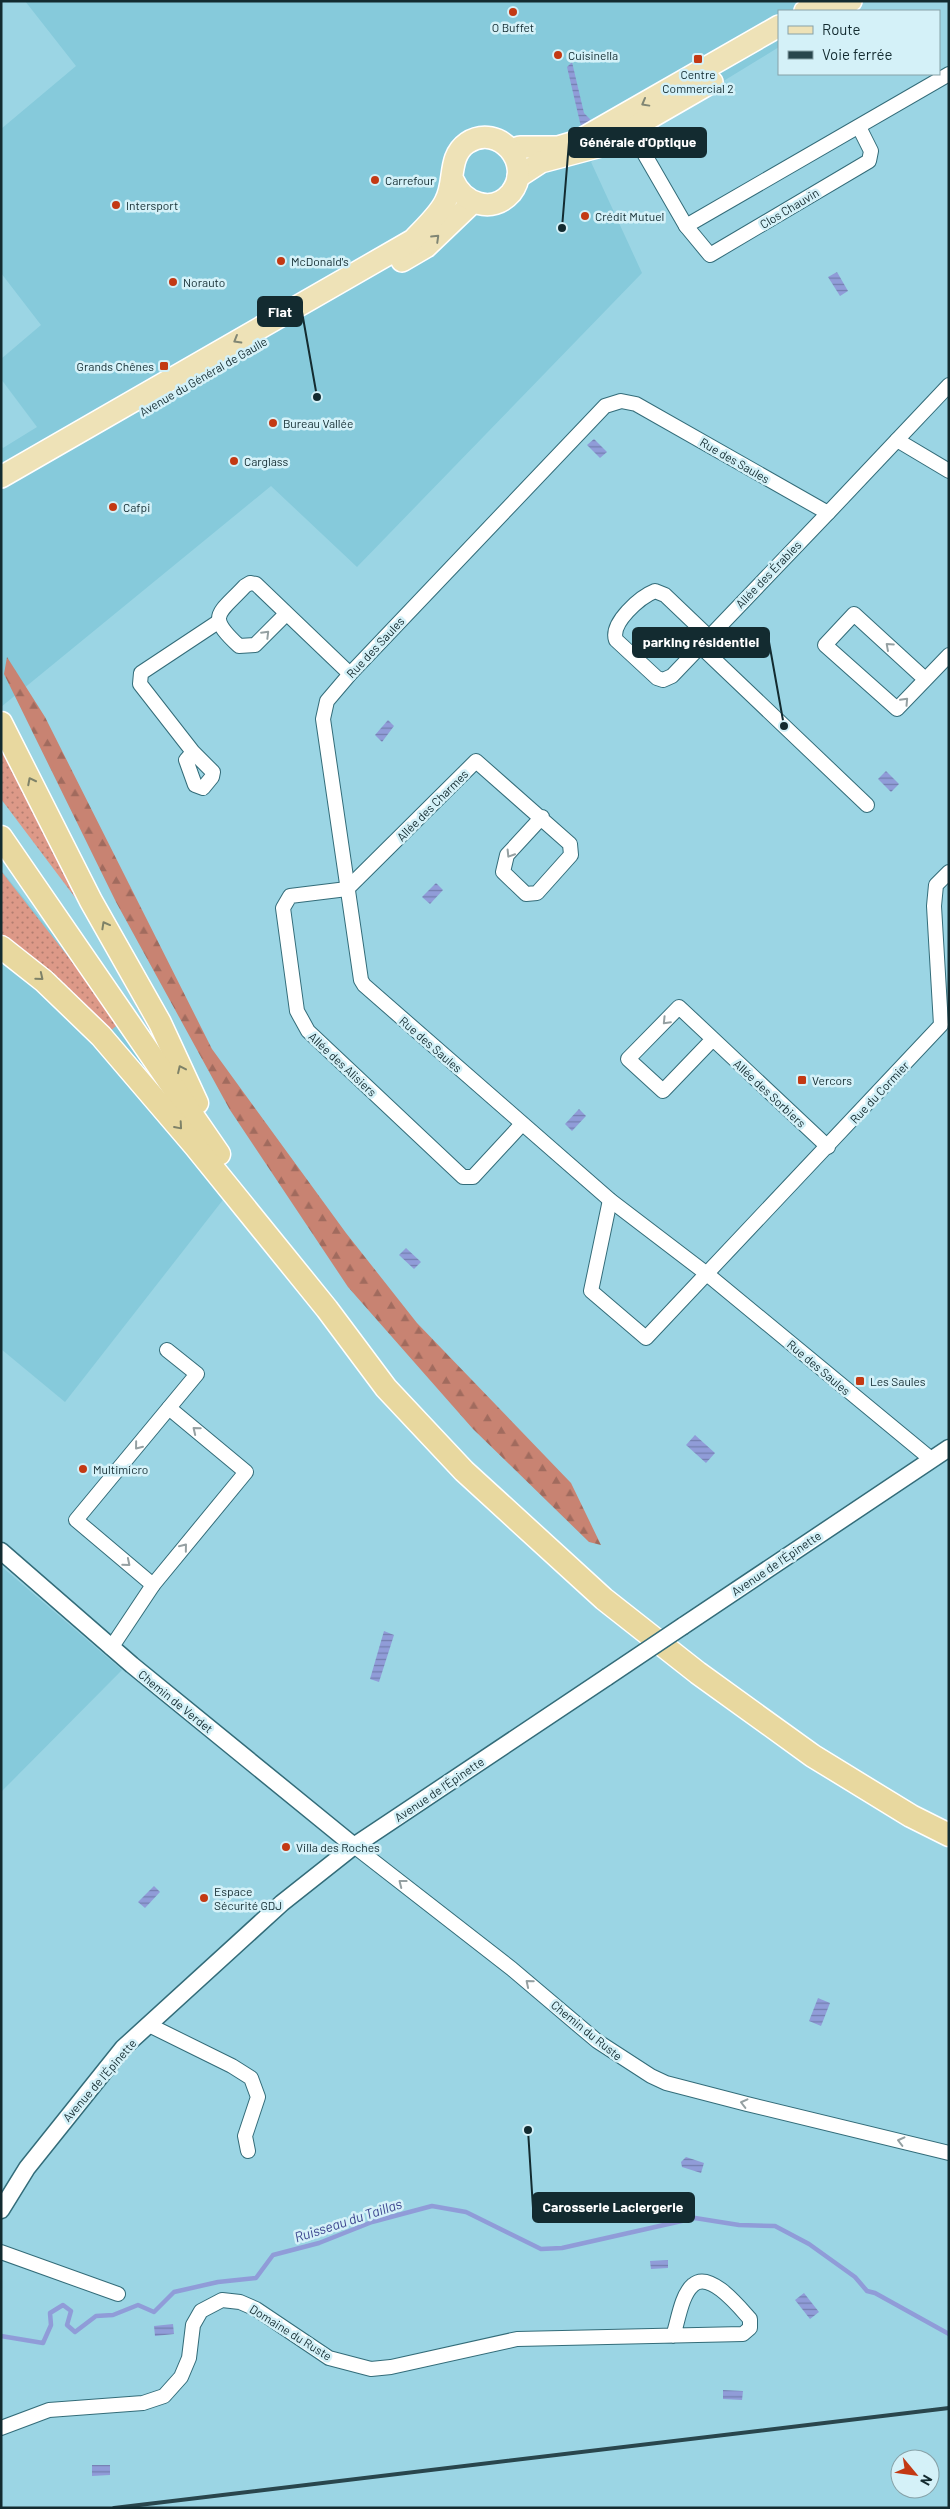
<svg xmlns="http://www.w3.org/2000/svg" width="950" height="2509" viewBox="0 0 950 2509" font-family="Barlow,sans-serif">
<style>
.built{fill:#86cadb}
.grass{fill:url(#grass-dots)}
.forest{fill:url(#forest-firs)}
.water{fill:url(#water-rules)}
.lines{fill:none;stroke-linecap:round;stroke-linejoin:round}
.stream{stroke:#909cd8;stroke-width:4.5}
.minor-casing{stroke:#336c79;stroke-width:16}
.tertiary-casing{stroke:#336c79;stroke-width:19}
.primary-casing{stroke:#fff;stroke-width:24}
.trunk-casing{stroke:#fff;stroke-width:25}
.minor{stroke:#fff;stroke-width:14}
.tertiary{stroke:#fff;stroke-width:16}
.primary{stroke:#eee2b7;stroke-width:21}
.trunk{stroke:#e8d89f;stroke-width:22}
.rail{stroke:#29464d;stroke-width:4}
.tertiary-bridge-casing{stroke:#336c79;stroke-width:19;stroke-linecap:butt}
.tertiary-bridge{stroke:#fff;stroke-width:16}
.oneway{stroke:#808674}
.oneway2{stroke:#95a0a2}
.oneway3{stroke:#7e8268}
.poi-dot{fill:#c33913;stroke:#d4f1f8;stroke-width:2}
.labels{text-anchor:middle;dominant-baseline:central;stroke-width:5;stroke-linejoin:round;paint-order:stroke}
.poi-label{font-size:12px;fill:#132b30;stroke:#d4f1f8;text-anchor:start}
.street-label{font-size:12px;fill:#132b30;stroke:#d4f1f8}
.water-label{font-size:14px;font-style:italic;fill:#3d468f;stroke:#d4f1f8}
.leader{fill:none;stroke:#132b30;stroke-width:2}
.callout-dot{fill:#132b30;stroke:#d4f1f8;stroke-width:2}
.callout{fill:#132b30;stroke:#132b30;stroke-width:2}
.callout-label{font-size:14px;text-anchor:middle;font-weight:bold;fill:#fff}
</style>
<defs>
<pattern id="grass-dots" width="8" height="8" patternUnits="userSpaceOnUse" patternTransform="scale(1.25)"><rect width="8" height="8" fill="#d98"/><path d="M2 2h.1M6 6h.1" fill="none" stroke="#b27d70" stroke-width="1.8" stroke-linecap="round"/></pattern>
<pattern id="forest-firs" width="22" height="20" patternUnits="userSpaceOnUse" patternTransform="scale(1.25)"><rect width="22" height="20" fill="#c88372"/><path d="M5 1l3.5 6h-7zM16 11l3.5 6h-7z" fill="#a16b5e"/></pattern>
<pattern id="water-rules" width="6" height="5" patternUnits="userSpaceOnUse" patternTransform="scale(1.25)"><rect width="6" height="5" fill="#909cd8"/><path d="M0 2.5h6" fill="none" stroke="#747fb0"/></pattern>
</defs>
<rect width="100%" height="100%" fill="#9bd5e4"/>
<!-- built -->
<g class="built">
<polygon points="25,1 853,1 837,11 779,11 779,47 591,162 642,273 357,567 271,486 1,707 1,446 3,448 37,427 1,379 1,359 41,325 1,273 1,129 76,66"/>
<polygon points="1,870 52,933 233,1187 65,1402 1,1349"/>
<polygon points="1,1566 122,1670 1,1792"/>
</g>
<!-- grass -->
<g class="grass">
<polygon points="1,742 155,1024 149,1029 77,900 1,799"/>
<polygon points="1,871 120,1023 110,1031 1,937"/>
</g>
<!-- forest -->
<polygon class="forest" points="7,657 45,717 212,1049 346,1233 417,1323 571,1483 601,1545 589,1542 473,1429 348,1287 230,1110 116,902 4,674"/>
<!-- water -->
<g class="water">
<polygon points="572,62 584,113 590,119 589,126 582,131 567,67"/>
<polygon points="837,272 848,291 840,296 828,277"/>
<polygon points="594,439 607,452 600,458 587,445"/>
<polygon points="388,720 394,726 382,742 375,735"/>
<polygon points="886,771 899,784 891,792 878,779"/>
<polygon points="436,883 443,890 430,904 422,897"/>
<polygon points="579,1109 586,1116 572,1131 565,1124"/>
<polygon points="406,1248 421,1262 414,1269 399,1255"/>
<polygon points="695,1435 715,1453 706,1463 686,1445"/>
<polygon points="384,1631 394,1635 379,1682 370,1679"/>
<polygon points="154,1886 160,1892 145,1908 138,1902"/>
<polygon points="818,1998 830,2003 821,2026 809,2021"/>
<polygon points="686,2157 704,2163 701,2173 682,2167 681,2162"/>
<polygon points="668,2260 668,2268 651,2269 650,2261"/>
<polygon points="804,2293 819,2312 810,2319 795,2300"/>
<polygon points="173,2324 174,2334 155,2336 154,2326"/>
<polygon points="723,2390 743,2391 742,2400 723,2399"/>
<polygon points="92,2465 110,2465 110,2475 92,2476"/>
</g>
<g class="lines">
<!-- stream -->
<polyline class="stream" points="1,2336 43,2343 51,2325 50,2313 63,2305 71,2311 67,2325 75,2332 96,2316 113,2315 138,2305 154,2312 174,2292 218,2282 256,2278 273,2255 319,2243 372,2222 432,2206 466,2212 541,2249 562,2248 695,2218 739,2225 775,2226 809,2244 855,2277 867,2291 875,2293 949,2334"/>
<!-- minor casing -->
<g class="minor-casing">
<g id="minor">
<polyline points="630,129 686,226 710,255 869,161 871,151 859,127"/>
<polyline points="686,226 949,74"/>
<polyline points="897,440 949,385"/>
<path d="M286,614L255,645L239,646C206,615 218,615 245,586L250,583L256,584L350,674"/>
<path d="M708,636L665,595L655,591C640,597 610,623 616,640L657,678L663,680L672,676L828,513"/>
<polyline points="699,645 867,805"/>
<polyline points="925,679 854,614 825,645 897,709 949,655"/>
<polyline points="193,752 186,760 195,785 203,788 212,777 213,772 193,752 140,684 141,673 218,622"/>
<polyline points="713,1039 663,1091 628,1059 679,1007 828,1147"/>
<polyline points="522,1124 473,1177 463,1177 308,1031 297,1011 283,908 290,896 347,889 476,761 570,844 571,855 537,893 526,894 503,872 507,855 542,817"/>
<polyline points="610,1200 591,1291 646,1338 941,1025 934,906 936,885 949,872"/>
<polyline points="931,1459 707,1274 610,1200 364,985 361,980 323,719 327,701 350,674 605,406 621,401 636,404 828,513 897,440 949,471"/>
<polyline points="153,1585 76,1520 197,1374 167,1350"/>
<polyline points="111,1648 153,1585 246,1472 169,1408"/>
<polyline points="354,1846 512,1969 597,2041 651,2076 666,2083 747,2104 949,2153"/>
<polyline points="149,2025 232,2066 251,2078 258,2097 245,2136 248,2151"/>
<polyline points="1,2252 118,2294"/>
<path d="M1,2428L49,2410L143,2403L164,2396L181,2377L189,2358L193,2325L201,2311L222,2300L240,2302L256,2309L329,2358L371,2369L391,2367L517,2339L743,2334L750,2328V2319C740,2308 710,2270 693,2285C681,2295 678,2322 673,2336"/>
</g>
</g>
<!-- tertiary casing -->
<g class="tertiary-casing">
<g id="tertiary">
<polyline points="1,1551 132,1665 354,1846"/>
<polyline points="683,1626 949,1448"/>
<polyline points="1,2210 27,2168 123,2048 282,1903 354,1846 607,1677"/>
</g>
</g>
<!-- primary casing -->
<g class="primary-casing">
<g id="primary">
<polyline points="805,11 822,1"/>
<polyline points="834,11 851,1"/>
<polyline points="511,150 520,147 558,147 578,141 779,26"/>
<polyline points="518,177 541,162 601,146 712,82"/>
<polyline points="402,261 426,247 473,202"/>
<path d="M1,477L413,240C423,229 438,216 445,202C456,183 447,157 467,143C499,122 534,164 511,193C492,215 463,203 453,180"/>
</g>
</g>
<!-- trunk casing -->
<g class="trunk-casing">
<g id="trunk">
<polyline points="1,723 91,901 160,1023 197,1103"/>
<polyline points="1,837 219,1154"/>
<polyline points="1,947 44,981 101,1036 195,1146 327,1309 386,1388 464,1471 604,1599 698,1673 813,1756 911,1816 949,1835"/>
</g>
</g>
<!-- minor -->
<use href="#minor" class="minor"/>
<!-- tertiary -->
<use href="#tertiary" class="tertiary"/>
<!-- primary -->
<use href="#primary" class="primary"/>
<!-- trunk -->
<use href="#trunk" class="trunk"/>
<!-- rail -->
<polyline class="rail" points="114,2508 949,2408"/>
<!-- tertiary-bridge casing -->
<g class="tertiary-bridge-casing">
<polyline id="tertiary-bridge" points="607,1677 683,1626"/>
</g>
<!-- tertiary-bridge -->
<use href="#tertiary-bridge" class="tertiary-bridge"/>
</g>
<!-- one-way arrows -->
<defs><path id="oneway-chevron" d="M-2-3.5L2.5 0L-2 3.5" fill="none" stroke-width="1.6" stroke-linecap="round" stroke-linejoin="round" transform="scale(1.25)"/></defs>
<g class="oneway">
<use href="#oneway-chevron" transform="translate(645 103) rotate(151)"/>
<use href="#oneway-chevron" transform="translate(436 238) rotate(-44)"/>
<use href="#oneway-chevron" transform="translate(237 340) rotate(150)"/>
</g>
<g class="oneway2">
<use href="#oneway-chevron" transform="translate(266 634) rotate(-45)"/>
<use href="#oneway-chevron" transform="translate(889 646) rotate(-138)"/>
<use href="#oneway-chevron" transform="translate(905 701) rotate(-47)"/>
<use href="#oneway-chevron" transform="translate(510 854) rotate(122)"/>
<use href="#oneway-chevron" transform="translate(666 1021) rotate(134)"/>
<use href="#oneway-chevron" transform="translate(196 1430) rotate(-141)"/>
<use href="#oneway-chevron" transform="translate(138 1446) rotate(129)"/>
<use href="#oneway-chevron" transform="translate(184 1547) rotate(-51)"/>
<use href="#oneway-chevron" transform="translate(127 1563) rotate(40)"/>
<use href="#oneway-chevron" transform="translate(402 1883) rotate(-142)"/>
<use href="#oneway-chevron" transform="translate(529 1983) rotate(-140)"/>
<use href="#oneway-chevron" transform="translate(744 2103) rotate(-166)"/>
<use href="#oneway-chevron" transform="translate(901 2141) rotate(-166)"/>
</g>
<g class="oneway3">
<use href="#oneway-chevron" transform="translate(31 781) rotate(-117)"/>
<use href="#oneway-chevron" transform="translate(105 925) rotate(-119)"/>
<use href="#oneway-chevron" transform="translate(40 977) rotate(39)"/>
<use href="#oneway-chevron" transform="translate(181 1069) rotate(-115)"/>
<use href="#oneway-chevron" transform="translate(179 1126) rotate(49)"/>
</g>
<!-- markers -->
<g class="poi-dot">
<circle cx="513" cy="12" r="5"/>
<circle cx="558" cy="55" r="5"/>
<rect x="693" y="54" width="10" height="10" rx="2.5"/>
<circle cx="375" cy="180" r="5"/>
<circle cx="116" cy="205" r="5"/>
<circle cx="585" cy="216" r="5"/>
<circle cx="281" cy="261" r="5"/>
<circle cx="173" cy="282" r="5"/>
<rect x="159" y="361" width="10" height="10" rx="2.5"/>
<circle cx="273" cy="423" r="5"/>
<circle cx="234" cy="461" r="5"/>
<circle cx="113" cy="507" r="5"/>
<rect x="797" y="1075" width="10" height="10" rx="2.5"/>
<rect x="855" y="1376" width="10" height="10" rx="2.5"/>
<circle cx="83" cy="1469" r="5"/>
<circle cx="286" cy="1847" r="5"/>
<circle cx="204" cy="1898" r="5"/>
</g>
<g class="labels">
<!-- poi labels -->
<g class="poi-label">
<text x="513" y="27" text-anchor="middle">O Buffet</text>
<text x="568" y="55">Cuisinella</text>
<text x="698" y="74" text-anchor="middle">Centre<tspan x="698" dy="14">Commercial 2</tspan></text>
<text x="385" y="180">Carrefour</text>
<text x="126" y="205">Intersport</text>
<text x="595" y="216">Crédit Mutuel</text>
<text x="291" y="261">McDonald's</text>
<text x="183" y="282">Norauto</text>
<text x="154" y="366" text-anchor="end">Grands Chênes</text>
<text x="283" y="423">Bureau Vallée</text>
<text x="244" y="461">Carglass</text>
<text x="123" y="507">Cafpi</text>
<text x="812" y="1080">Vercors</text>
<text x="870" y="1381">Les Saules</text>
<text x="93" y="1469">Multimicro</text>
<text x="296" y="1847">Villa des Roches</text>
<text x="214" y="1891">Espace<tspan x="214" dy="14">Sécurité GDJ</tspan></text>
</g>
<!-- street labels -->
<g class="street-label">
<text transform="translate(789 208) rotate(-31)">Clos Chauvin</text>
<text transform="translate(203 376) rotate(-30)">Avenue du Général de Gaulle</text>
<text transform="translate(735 460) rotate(30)">Rue des Saules</text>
<text transform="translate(768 574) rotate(-46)">Allée des Érables</text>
<text transform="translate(375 647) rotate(-47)">Rue des Saules</text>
<text transform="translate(432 805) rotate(-45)">Allée des Charmes</text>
<text transform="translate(431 1044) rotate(41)">Rue des Saules</text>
<text transform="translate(343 1064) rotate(43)">Allée des Alisiers</text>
<text transform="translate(879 1092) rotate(-47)">Rue du Cormier</text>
<text transform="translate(770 1093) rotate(43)">Allée des Sorbiers</text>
<text transform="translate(819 1367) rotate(40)">Rue des Saules</text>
<text transform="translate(776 1563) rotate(-34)">Avenue de l'Épinette</text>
<text transform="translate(176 1701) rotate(39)">Chemin de Verdet</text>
<text transform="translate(439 1789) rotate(-34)">Avenue de l'Épinette</text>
<text transform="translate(587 2030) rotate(39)">Chemin du Ruste</text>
<text transform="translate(99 2080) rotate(-49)">Avenue de l'Épinette</text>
<text transform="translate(291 2332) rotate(32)">Domaine du Ruste</text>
</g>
<!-- water labels -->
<g class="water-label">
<text transform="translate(348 2220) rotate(-18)">Ruisseau du Taillas</text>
</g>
</g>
<!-- callouts -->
<path class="leader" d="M562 228L569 142M317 397L302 312M784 726L769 642M528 2130L533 2208"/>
<g class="callout-dot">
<circle cx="562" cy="228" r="5"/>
<circle cx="317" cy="397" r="5"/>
<circle cx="784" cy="726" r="5"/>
<circle cx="528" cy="2130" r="5"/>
</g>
<g class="callout">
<rect x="569" y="128" width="137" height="29" rx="5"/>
<rect x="258" y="297" width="44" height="29" rx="5"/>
<rect x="633" y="628" width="136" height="29" rx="5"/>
<rect x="533" y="2193" width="161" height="29" rx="5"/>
</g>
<g class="callout-label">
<text x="638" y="147">Générale d'Optique</text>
<text x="280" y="317">Fiat</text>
<text x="701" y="647">parking résidentiel</text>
<text x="613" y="2212">Carosserie Laclergerie</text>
</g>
<!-- border -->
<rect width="950" height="2509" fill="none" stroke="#132b30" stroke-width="5"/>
<!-- legend -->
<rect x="778" y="10" width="162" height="65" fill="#d4f1f8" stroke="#87a2a8"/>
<rect x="788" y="26" width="25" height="8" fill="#eee2b7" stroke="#87a2a8"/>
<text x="822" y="35" font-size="15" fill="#132b30">Route</text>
<rect x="788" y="51" width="25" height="8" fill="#29464d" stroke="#87a2a8"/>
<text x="822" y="60" font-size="15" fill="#132b30">Voie ferrée</text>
<!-- north arrow -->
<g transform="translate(915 2474) rotate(119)"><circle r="24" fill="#d4f1f8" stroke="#87a2a8"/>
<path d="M0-4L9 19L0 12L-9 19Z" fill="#c33913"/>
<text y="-8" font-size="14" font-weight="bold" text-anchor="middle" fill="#132b30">N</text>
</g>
</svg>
